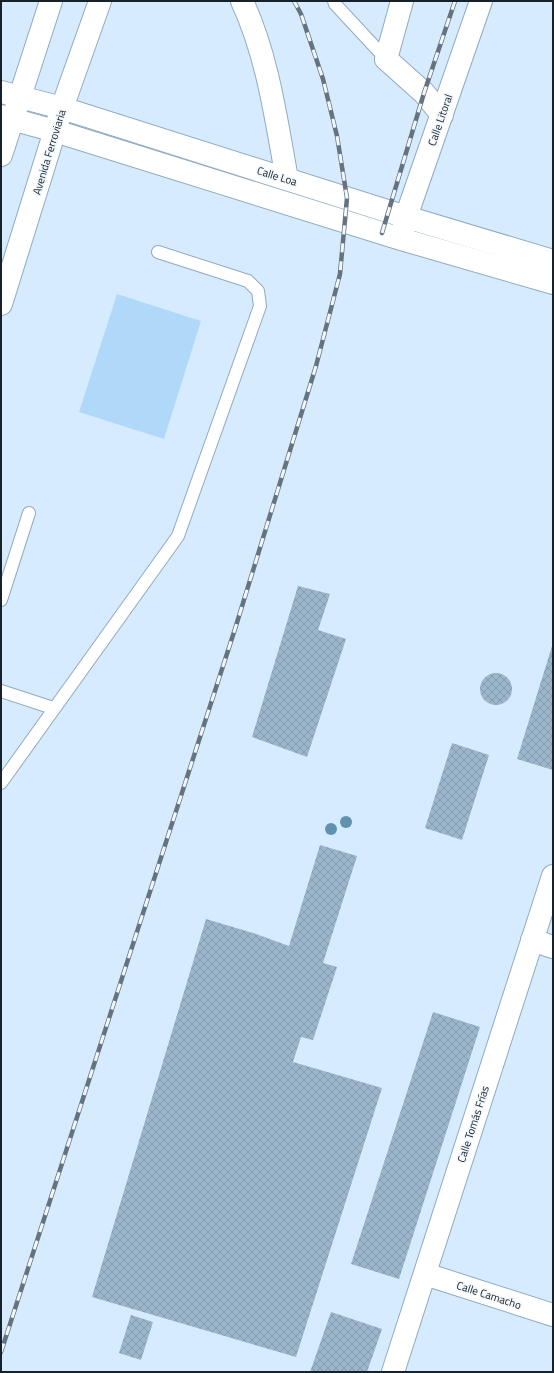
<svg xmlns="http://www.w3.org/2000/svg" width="554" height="1373" viewBox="0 0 554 1373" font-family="'Titillium Web',sans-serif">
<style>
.green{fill:#b0d8f8}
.building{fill:url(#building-cross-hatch)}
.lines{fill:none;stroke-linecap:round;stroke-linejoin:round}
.lane-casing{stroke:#90aac0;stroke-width:14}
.street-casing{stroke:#90aac0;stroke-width:24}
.secondary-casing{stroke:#90aac0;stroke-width:24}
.highway-casing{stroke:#90aac0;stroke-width:24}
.lane{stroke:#fff;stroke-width:12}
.street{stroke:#fff;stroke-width:22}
.secondary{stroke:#fff;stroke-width:22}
.highway{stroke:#fff;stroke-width:22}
.rail-casing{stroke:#64737f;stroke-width:4.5}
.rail{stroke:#f1f7fb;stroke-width:3;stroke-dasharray:9;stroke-linecap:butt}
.tree{fill:#6091af}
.labels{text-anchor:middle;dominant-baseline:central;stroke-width:3;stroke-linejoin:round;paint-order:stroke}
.street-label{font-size:11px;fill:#172129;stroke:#f1f7fb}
</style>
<defs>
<pattern id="building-cross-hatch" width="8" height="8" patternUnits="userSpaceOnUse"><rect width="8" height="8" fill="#9bb6cb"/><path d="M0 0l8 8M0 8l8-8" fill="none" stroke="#859cae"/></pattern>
</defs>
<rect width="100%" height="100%" fill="#d6ecfe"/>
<!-- green -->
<polygon class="green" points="117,294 201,321 164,439 79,412"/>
<!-- building -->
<g class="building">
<polygon points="298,586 330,594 318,630 346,639 307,757 252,737"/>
<polygon points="553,643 553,770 517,759"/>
<circle cx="496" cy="689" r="16"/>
<polygon points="452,743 489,755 462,840 425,828"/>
<polygon points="320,845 357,856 323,963 337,967 313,1040 301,1037 293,1062 382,1088 296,1357 92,1297 206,919 253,933 289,946"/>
<polygon points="433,1012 480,1027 399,1279 351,1264"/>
<polygon points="331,1312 382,1329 367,1372 310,1372"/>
<polygon points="131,1315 153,1322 141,1360 119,1353"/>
</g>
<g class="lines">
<!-- lane casing -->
<g class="lane-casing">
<g id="lane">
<polyline points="334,1 335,4 386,59"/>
<polyline points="1,600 29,513"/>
<polyline points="1,691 53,708"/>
<polyline points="1,783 178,536 260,306 258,291 248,281 158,252"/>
</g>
</g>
<!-- street casing -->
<g class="street-casing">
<g id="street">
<path d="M242,1C268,57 276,119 287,179"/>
<polyline points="402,1 386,59 424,93 442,115"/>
<polyline points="402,236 406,217 481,1"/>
<polyline points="532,940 553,947"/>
<polyline points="425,1274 553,1315"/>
<polyline points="393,1372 553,876"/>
</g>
</g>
<!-- secondary casing -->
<g class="secondary-casing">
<g id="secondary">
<polyline points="1,92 62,108 406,217 553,261"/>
<polyline points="1,116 55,131 401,239 553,283"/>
</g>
</g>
<!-- highway casing -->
<g class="highway-casing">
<g id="highway">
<polyline points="1,155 51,1"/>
<polyline points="1,304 62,108 100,1"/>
</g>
</g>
<!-- lane -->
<use href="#lane" class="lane"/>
<!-- street -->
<use href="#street" class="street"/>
<!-- secondary -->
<use href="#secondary" class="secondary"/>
<!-- highway -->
<use href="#highway" class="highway"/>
<!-- rail casing -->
<g class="rail-casing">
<g id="rail">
<polyline points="382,233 424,93 455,1"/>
<polyline points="1,1352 235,629 316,366 340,274 347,198 337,136 323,79 301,14 294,1"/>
</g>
</g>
<!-- rail -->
<use href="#rail" class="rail"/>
</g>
<!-- trees -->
<g class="tree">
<circle cx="346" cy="822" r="6"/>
<circle cx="331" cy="829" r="6"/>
</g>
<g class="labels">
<!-- street labels -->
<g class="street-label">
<text transform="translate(440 120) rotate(-71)">Calle Litoral</text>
<text transform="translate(49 152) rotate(-73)">Avenida Ferroviaria</text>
<text transform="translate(277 176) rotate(17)">Calle Loa</text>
<text transform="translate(473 1124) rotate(-72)">Calle Tomás Frías</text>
<text transform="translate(489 1295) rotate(18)">Calle Camacho</text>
</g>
</g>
<!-- border -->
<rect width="554" height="1373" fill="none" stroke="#172129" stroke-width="4"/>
</svg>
